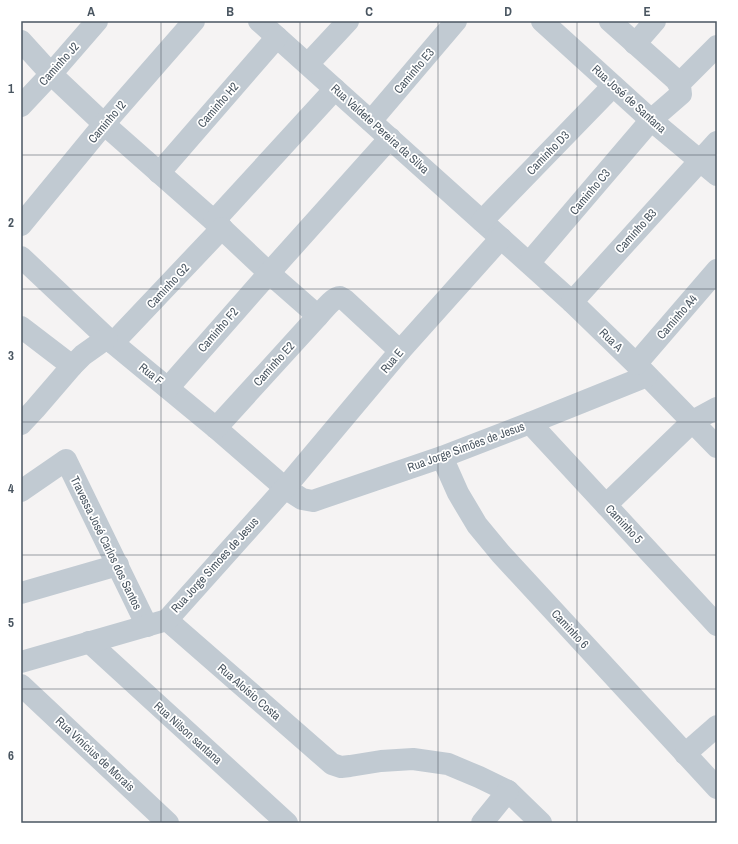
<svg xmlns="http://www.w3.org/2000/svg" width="738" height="844" viewBox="0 0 738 844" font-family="'Archivo Narrow',sans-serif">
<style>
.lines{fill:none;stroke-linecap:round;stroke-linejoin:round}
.minor{stroke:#c1cad2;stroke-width:22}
.grid{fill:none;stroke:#4a5661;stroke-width:1;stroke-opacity:0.55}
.labels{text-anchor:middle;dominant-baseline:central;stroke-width:3.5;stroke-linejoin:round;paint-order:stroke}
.street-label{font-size:12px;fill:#4a5661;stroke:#fff}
.neatline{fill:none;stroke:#4a5661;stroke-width:1.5}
.grid-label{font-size:13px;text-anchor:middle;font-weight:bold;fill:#4a5661}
</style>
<rect width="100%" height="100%" fill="#f5f3f3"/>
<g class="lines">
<!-- minor -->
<g class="minor">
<polyline points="259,21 572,302 636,364 717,447"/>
<polyline points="542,21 651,120 717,175"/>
<polyline points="21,41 51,74 104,124 214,221 269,273 318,316"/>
<polyline points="635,44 655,21"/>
<polyline points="308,64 348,21"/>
<polyline points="679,84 717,46"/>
<polyline points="21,106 51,74 97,21"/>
<polyline points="371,121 456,21"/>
<polyline points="159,173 277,37"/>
<polyline points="214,221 335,89"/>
<polyline points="482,221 613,86"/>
<polyline points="21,225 104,124 194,21"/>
<polyline points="21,257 107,338 216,428 285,488 302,499 313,501 442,457 530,423 647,376"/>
<path d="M529,263L651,120L681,94C681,88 679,84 675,79L610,21"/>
<polyline points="572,302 717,142"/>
<polyline points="21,327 72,366"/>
<polyline points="113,343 222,228"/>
<polyline points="636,364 717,270"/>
<polyline points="168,388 269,273 390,138"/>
<polyline points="530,423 717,625"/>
<polyline points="21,424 35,409 72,366 83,355 107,338"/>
<path d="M216,428L318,316C322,312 333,297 340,297C342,298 343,299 345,300L400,351"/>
<polyline points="442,457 458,493 477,525 501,554 717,788"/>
<polyline points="21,491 66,460 147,626"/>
<polyline points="606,505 693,421 717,408"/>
<polyline points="21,593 118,565"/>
<polyline points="167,620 332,764 341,767 350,766 381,761 413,759 448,764 479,777 508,791 541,823"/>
<polyline points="89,642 287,823"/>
<polyline points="21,662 167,620 285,488 400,351 501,238"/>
<polyline points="21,685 168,823"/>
<polyline points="685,754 717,726"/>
<polyline points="482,823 508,791"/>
</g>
</g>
<!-- grid -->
<path class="grid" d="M161,21V823M300,21V823M438,21V823M577,21V823M21,155H717M21,289H717M21,422H717M21,555H717M21,689H717"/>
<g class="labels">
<!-- street labels -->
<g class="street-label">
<text transform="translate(59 64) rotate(-48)">Caminho J2</text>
<text transform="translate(414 71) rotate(-50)">Caminho E3</text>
<text transform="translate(629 99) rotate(42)">Rua José de Santana</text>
<text transform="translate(218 105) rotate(-49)">Caminho H2</text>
<text transform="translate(107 122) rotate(-50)">Caminho I2</text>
<text transform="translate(380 129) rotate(42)">Rua Valdete Pereira da Silva</text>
<text transform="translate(548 153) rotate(-46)">Caminho D3</text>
<text transform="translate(590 192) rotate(-50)">Caminho C3</text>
<text transform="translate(636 231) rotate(-48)">Caminho B3</text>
<text transform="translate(168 286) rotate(-47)">Caminho G2</text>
<text transform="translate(677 317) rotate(-49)">Caminho A4</text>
<text transform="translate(218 330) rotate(-49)">Caminho F2</text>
<text transform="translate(611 340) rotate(44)">Rua A</text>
<text transform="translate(392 361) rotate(-50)">Rua E</text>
<text transform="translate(274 364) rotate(-48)">Caminho E2</text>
<text transform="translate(151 374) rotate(39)">Rua F</text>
<text transform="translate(466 447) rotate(-20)">Rua Jorge Simões de Jesus</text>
<text transform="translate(624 524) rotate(47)">Caminho 5</text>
<text transform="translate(106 543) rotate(64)">Travessa José Carlos dos Santos</text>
<text transform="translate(215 565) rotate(-48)">Rua Jorge Simoes de Jesus</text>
<text transform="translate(570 629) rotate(47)">Caminho 6</text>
<text transform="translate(249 692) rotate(41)">Rua Aloísio Costa</text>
<text transform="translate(188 733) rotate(42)">Rua Nilson santana</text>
<text transform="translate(95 754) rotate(43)">Rua Vinícius de Morais</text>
</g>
</g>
<!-- border -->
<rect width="738" height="844" fill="none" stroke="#ffffff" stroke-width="44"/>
<rect x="22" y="22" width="694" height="800" class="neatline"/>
<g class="grid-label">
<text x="91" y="16">A</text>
<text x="230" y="16">B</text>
<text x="369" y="16">C</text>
<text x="508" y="16">D</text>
<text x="647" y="16">E</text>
<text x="11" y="93">1</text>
<text x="11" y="227">2</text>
<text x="11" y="360">3</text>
<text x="11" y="493">4</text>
<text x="11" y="627">5</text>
<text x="11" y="760">6</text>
</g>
</svg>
